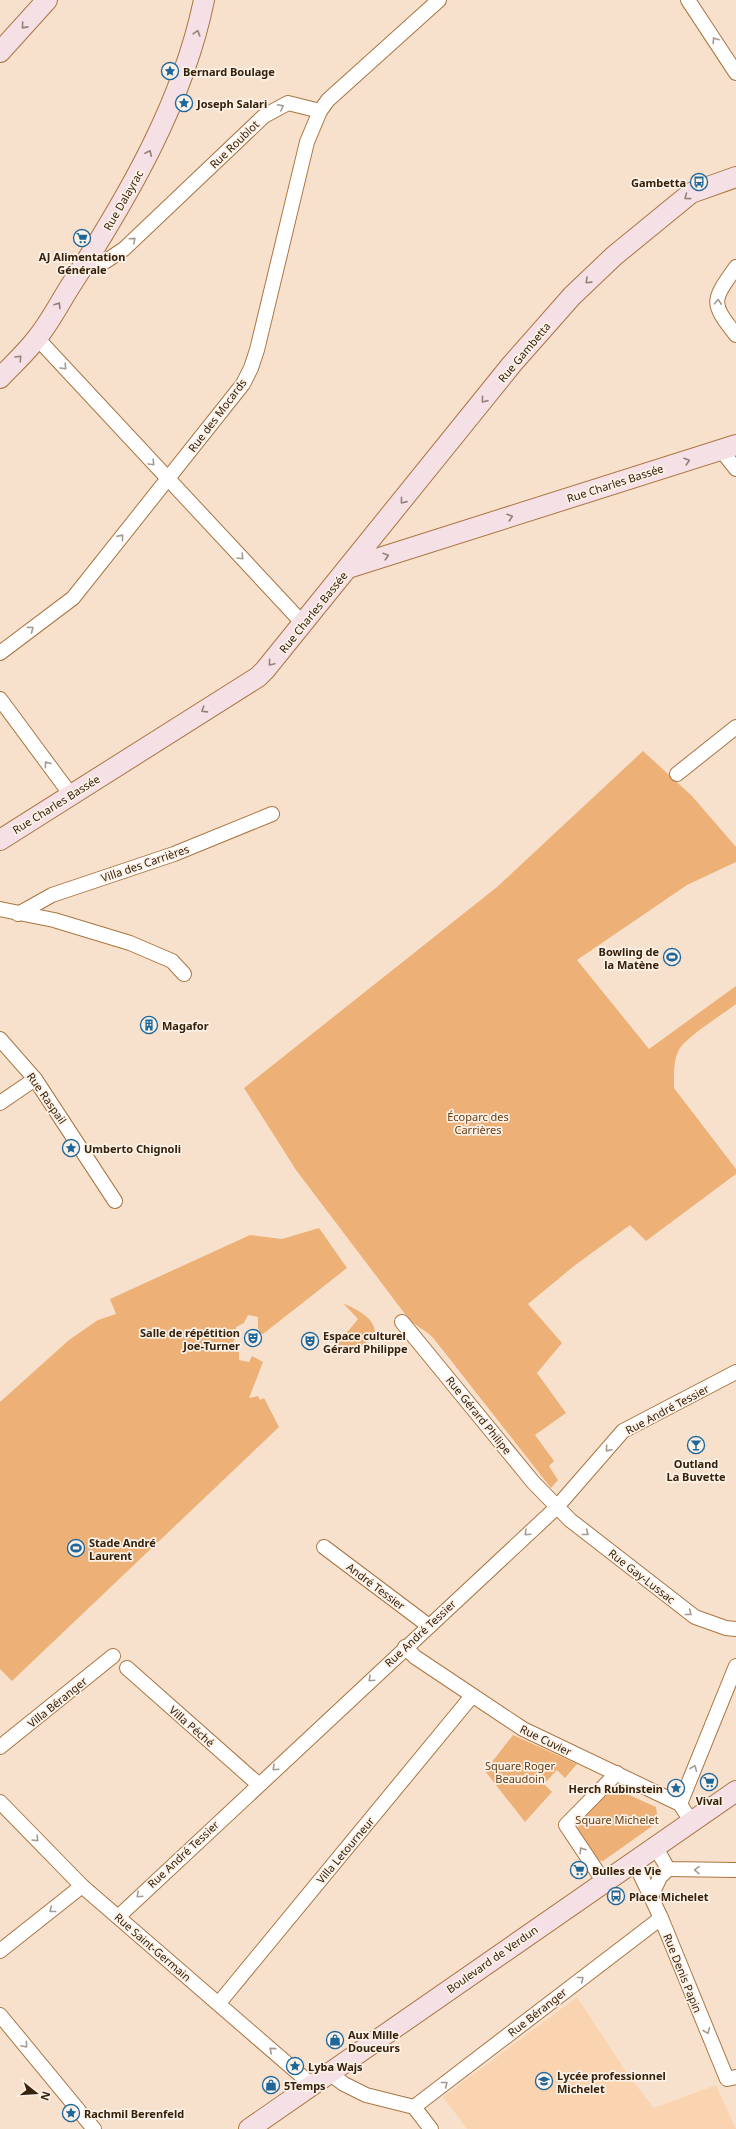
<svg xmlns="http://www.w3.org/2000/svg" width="736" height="2129" viewBox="0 0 736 2129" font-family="'Noto Sans',sans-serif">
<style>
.built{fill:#fad4b1}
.green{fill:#edb178}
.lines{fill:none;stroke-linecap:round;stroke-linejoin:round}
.street-casing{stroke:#a97541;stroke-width:16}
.secondary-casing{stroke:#a97541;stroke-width:22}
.street{stroke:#fff;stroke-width:14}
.secondary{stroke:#f5e0e5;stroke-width:20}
.oneway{stroke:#968078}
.oneway2{stroke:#a59b91}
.labels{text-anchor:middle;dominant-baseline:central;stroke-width:3.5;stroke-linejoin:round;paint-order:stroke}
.poi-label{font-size:11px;font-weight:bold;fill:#36210b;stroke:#fcf1e6;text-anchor:start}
.street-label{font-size:11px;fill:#36210b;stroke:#fcf1e6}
.park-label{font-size:11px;fill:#623b11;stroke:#fcf1e6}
</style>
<rect width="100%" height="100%" fill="#f8e1cc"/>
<!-- built -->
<polygon class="built" points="577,1997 629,2076 654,2108 716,2085 736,2129 467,2129 443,2097"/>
<!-- green -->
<g class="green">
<path d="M643,751L692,796L736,847V862L687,885L577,960L649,1049L736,986V1004C722,1015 689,1035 680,1048C673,1059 674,1075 674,1088L736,1169V1174L646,1241L630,1225L574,1266L528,1304L562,1343L537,1373L566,1413L535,1435L554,1461L549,1466L558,1480L551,1488L434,1339C426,1330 415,1326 408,1318L296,1170L244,1088L497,887Z"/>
<polygon points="319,1228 347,1268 263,1334 260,1333 258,1328 258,1317 248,1315 244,1323 236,1327 238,1337 236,1337 232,1344 239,1352 239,1360 249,1362 252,1356 263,1362 249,1398 258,1396 260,1400 264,1398 279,1427 12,1681 0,1669 0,1402 69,1340 98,1320 116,1314 110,1299 250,1235 282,1239"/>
<path d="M343,1303C356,1309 376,1318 375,1334C366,1344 346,1361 332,1351L358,1319Z"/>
<polygon points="513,1735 577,1764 565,1778 557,1770 544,1784 552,1792 525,1822 485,1771"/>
<polygon points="618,1790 656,1807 658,1822 603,1861 595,1860 574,1828 579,1827 577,1822 607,1791"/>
</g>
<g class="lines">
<!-- street casing -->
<g class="street-casing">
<g id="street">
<polyline points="688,0 736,73"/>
<polyline points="87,260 106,261 124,249 264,116 288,103 320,111"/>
<path d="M736,267C712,301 710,302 736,335"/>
<polyline points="37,338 296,616 305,623"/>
<polyline points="721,450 736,469"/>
<polyline points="0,653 73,598 243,384 251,368 257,350 307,142 320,111 328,100 439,0"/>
<polyline points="0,699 71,795"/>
<polyline points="677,774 736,727"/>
<polyline points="0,909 54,920 130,943 172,961 184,974"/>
<polyline points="18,914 52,895 174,854 272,814"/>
<polyline points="0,1039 35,1079 115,1201"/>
<polyline points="0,1103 35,1079"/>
<polyline points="402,1322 533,1482 570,1520 695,1617 726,1628 736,1629"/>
<polyline points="324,1547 429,1626"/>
<polyline points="405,1647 415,1657 523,1729 680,1804 691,1821"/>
<polyline points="127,1668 258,1784"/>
<polyline points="0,1747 113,1656"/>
<polyline points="0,1802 82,1886 312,2085"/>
<polyline points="680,1804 736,1666"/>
<polyline points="655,1846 668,1869 736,1870"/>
<polyline points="634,1861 661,1918 727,2079 736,2077"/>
<polyline points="604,1882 566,1825 617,1773"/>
<polyline points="651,1897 660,1877 668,1869"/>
<polyline points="118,1917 556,1508 623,1431 736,1372"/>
<polyline points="0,1951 82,1886"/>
<polyline points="219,2003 472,1696"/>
<polyline points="0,2015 94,2129"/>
<polyline points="329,2073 344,2084 366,2095 414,2107 431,2129"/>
<polyline points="414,2107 661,1918"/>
</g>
</g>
<!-- secondary casing -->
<g class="secondary-casing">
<g id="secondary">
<polyline points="0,52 47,0"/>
<path d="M0,378C12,365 27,352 37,338C51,321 61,300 73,282C129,195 183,102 204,0"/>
<polyline points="348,568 736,445"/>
<polyline points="0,840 258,677 265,670 512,364 572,296 614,256 691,193 736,177"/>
<polyline points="249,2129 736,1791"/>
</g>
</g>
<!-- street -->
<use href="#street" class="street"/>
<!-- secondary -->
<use href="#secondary" class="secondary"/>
</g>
<!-- one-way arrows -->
<defs><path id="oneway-chevron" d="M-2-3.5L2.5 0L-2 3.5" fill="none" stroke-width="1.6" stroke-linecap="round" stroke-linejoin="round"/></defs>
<g class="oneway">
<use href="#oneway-chevron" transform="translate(24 26) rotate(132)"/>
<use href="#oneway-chevron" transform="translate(197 33) rotate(-73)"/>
<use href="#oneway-chevron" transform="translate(149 153) rotate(-65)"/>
<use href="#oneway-chevron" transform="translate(687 197) rotate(143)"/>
<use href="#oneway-chevron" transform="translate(588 281) rotate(136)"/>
<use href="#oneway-chevron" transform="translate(58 305) rotate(-58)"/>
<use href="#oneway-chevron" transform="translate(19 358) rotate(-47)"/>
<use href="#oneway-chevron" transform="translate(484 400) rotate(129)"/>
<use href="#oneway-chevron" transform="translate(687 461) rotate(-18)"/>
<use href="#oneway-chevron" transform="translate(403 501) rotate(129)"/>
<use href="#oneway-chevron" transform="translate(510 517) rotate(-18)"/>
<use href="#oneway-chevron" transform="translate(386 556) rotate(-18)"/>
<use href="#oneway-chevron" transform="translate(271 663) rotate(130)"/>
<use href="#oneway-chevron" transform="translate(204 710) rotate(148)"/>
</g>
<g class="oneway2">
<use href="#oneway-chevron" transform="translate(715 40) rotate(-123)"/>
<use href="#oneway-chevron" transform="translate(281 107) rotate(-27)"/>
<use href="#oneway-chevron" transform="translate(133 240) rotate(-42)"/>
<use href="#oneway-chevron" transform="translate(718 302) rotate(-87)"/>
<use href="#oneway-chevron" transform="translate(64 367) rotate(47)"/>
<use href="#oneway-chevron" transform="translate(152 463) rotate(47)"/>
<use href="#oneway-chevron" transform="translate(121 537) rotate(-51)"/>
<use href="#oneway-chevron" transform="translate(241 557) rotate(47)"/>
<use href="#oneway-chevron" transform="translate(31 629) rotate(-37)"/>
<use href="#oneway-chevron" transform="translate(47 764) rotate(-126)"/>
<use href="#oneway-chevron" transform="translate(608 1449) rotate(131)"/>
<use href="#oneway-chevron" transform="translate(527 1533) rotate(137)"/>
<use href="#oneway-chevron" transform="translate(586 1533) rotate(38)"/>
<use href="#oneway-chevron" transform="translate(689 1613) rotate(38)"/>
<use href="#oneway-chevron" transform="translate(371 1679) rotate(137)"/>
<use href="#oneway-chevron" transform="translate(275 1768) rotate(137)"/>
<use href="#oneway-chevron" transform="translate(694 1768) rotate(-68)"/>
<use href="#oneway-chevron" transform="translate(36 1839) rotate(46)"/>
<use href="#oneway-chevron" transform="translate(582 1850) rotate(-123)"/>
<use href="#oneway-chevron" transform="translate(697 1870) rotate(-179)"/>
<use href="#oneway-chevron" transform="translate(139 1895) rotate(137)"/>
<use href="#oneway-chevron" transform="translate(52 1910) rotate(142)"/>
<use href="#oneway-chevron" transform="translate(581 1979) rotate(-38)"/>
<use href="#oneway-chevron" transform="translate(707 2031) rotate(68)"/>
<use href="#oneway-chevron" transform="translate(25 2045) rotate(50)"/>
<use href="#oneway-chevron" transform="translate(272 2050) rotate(-139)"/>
<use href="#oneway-chevron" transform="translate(445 2084) rotate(-38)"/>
</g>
<!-- icons -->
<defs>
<g id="sight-ring" transform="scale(0.9)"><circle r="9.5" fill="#fcf1e6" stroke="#1e679b" stroke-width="1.5"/><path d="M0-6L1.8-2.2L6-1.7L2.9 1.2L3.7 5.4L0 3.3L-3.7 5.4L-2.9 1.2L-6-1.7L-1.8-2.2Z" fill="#1e679b"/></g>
<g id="bus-ring" transform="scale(0.9)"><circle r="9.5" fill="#fcf1e6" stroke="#1e679b" stroke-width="1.5"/><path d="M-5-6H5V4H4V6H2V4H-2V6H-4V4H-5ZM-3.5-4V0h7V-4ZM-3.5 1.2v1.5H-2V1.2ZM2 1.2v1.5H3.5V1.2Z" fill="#1e679b"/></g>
<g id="supermarket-ring" transform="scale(0.9)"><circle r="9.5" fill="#fcf1e6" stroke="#1e679b" stroke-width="1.5"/><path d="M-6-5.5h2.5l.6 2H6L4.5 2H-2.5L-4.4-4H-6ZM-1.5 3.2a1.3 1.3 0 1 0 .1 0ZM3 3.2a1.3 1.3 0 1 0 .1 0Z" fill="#1e679b"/></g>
<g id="stadium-ring" transform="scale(0.9)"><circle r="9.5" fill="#fcf1e6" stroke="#1e679b" stroke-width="1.5"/><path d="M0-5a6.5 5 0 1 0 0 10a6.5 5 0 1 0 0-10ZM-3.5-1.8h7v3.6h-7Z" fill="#1e679b"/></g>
<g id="building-ring" transform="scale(0.9)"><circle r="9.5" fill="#fcf1e6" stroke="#1e679b" stroke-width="1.5"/><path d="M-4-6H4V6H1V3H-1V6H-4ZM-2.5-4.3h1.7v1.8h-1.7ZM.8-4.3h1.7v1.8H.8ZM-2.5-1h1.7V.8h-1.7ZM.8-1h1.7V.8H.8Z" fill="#1e679b"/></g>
<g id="theatre-ring" transform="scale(0.9)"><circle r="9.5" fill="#fcf1e6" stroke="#1e679b" stroke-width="1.5"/><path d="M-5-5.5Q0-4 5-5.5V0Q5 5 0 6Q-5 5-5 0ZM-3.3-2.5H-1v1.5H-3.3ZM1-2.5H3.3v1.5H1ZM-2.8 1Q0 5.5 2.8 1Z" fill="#1e679b"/></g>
<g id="bar-ring" transform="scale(0.9)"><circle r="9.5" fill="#fcf1e6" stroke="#1e679b" stroke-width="1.5"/><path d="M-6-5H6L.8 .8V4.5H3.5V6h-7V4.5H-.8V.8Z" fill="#1e679b"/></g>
<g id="shop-ring" transform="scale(0.9)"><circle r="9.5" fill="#fcf1e6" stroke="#1e679b" stroke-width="1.5"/><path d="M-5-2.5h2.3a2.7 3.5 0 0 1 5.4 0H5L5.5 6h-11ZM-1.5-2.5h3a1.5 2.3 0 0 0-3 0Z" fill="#1e679b"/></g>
<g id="school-ring" transform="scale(0.9)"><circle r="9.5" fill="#fcf1e6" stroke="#1e679b" stroke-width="1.5"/><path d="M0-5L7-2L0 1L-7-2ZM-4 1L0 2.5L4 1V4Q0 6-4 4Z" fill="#1e679b"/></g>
</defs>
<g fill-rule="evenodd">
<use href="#sight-ring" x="170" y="71"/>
<use href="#sight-ring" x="184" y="103"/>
<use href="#bus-ring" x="699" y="182"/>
<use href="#supermarket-ring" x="82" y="238"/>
<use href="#stadium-ring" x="672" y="957"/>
<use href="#building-ring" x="149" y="1025"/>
<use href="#sight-ring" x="71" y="1148"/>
<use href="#theatre-ring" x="253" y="1338"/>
<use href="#theatre-ring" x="310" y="1341"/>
<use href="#bar-ring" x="696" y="1445"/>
<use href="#stadium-ring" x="76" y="1548"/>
<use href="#supermarket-ring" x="709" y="1782"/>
<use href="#sight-ring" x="676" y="1788"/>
<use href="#supermarket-ring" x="579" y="1870"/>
<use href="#bus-ring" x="616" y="1896"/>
<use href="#shop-ring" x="335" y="2040"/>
<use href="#sight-ring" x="295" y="2066"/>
<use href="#school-ring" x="544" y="2081"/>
<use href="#shop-ring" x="271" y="2085"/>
<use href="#sight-ring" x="71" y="2113"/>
</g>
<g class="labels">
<!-- poi labels -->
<g class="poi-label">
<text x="183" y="71">Bernard Boulage</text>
<text x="197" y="103">Joseph Salari</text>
<text x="686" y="182" text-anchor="end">Gambetta</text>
<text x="82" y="256" text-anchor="middle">AJ Alimentation<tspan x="82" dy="13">Générale</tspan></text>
<text x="659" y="951" text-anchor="end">Bowling de<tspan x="659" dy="13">la Matène</tspan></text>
<text x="162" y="1025">Magafor</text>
<text x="84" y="1148">Umberto Chignoli</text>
<text x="240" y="1332" text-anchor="end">Salle de répétition<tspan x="240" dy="13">Joe-Turner</tspan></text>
<text x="323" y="1335">Espace culturel<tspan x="323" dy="13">Gérard Philippe</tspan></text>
<text x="696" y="1463" text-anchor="middle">Outland<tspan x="696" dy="13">La Buvette</tspan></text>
<text x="89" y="1542">Stade André<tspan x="89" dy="13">Laurent</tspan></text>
<text x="663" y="1788" text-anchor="end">Herch Rubinstein</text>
<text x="709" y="1800" text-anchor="middle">Vival</text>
<text x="592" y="1870">Bulles de Vie</text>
<text x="629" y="1896">Place Michelet</text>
<text x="348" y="2034">Aux Mille<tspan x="348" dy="13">Douceurs</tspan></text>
<text x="308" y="2066">Lyba Wajs</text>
<text x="557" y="2075">Lycée professionnel<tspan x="557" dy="13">Michelet</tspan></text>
<text x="284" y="2085">5Temps</text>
<text x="84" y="2113">Rachmil Berenfeld</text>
</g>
<!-- street labels -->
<g class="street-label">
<text transform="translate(234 144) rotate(-44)">Rue Roublot</text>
<text transform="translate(123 200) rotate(-60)">Rue Dalayrac</text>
<text transform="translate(524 352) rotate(-50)">Rue Gambetta</text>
<text transform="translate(217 415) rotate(-53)">Rue des Mocards</text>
<text transform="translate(615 483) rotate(-18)">Rue Charles Bassée</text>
<text transform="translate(313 612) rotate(-51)">Rue Charles Bassée</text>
<text transform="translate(56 804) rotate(-32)">Rue Charles Bassée</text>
<text transform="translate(145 863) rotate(-19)">Villa des Carrières</text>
<text transform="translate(47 1098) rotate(55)">Rue Raspail</text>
<text transform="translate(667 1409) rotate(-28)">Rue André Tessier</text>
<text transform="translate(479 1415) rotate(51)">Rue Gérard Philipe</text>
<text transform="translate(642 1576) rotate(38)">Rue Gay-Lussac</text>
<text transform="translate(376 1586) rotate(37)">André Tessier</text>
<text transform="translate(420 1633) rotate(-43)">Rue André Tessier</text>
<text transform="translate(57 1702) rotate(-39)">Villa Béranger</text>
<text transform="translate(192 1726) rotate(41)">Villa Péché</text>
<text transform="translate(546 1740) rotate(26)">Rue Cuvier</text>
<text transform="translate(345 1850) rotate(-50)">Villa Letourneur</text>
<text transform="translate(183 1854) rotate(-43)">Rue André Tessier</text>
<text transform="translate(153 1947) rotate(41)">Rue Saint-Germain</text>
<text transform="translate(492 1959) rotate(-35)">Boulevard de Verdun</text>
<text transform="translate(683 1973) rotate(68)">Rue Denis Papin</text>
<text transform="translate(537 2012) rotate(-38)">Rue Béranger</text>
</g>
<!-- park labels -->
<g class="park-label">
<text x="478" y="1116">Écoparc des<tspan x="478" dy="13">Carrières</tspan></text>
<text x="520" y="1765">Square Roger<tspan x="520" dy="13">Beaudoin</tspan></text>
<text x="617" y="1819">Square Michelet</text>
</g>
</g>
<!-- north arrow -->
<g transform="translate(36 2093) rotate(107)" stroke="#fcf1e6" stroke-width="3" paint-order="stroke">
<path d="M0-3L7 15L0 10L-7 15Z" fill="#36210b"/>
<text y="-6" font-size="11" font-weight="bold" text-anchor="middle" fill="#36210b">N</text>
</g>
</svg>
